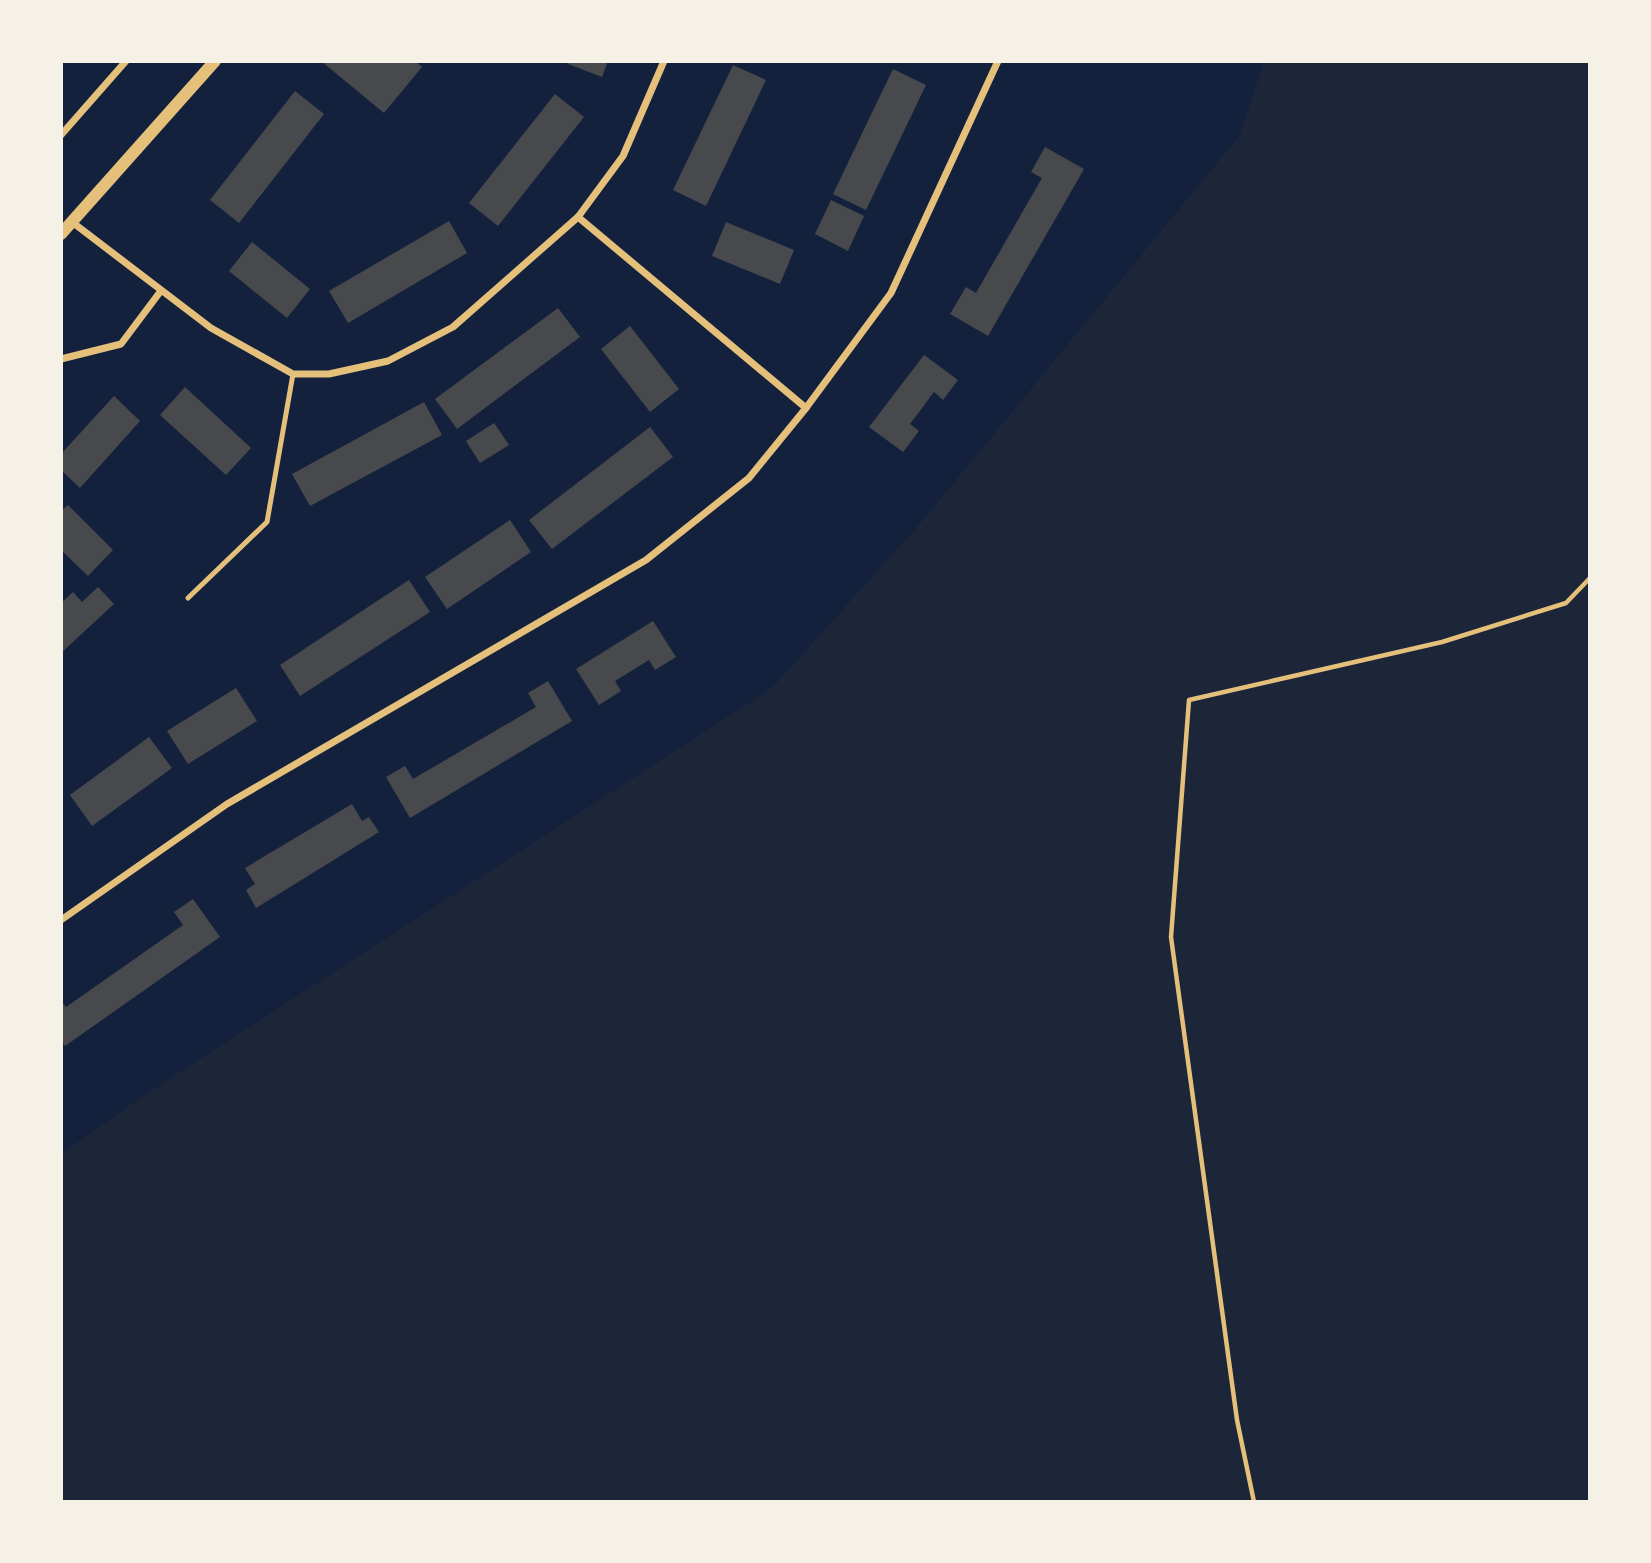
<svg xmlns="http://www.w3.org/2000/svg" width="1651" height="1563" viewBox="0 0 1651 1563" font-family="'Alegreya Sans',sans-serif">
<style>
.green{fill:#1d2539}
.building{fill:#48494c}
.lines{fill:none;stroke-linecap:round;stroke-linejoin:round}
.path{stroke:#e5c07b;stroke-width:4.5}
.service{stroke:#e5c07b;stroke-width:5}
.minor{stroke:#e5c07b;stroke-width:7}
.tertiary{stroke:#e5c07b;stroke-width:12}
</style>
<rect width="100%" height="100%" fill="#14213d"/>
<!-- green -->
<polygon class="green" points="1264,61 1590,61 1590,1502 61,1502 61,1154 146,1094 772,688 924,519 1240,135"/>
<!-- building -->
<g class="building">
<polygon points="321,61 415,61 422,67 384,113"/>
<polygon points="569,61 608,61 602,77 568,64"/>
<polygon points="733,65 766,80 706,206 673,190"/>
<polygon points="893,69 926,85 866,210 833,194"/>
<polygon points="295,91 324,114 239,223 210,200"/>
<polygon points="555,94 584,117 498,226 469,203"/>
<polygon points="1045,147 1084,169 988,336 950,314 966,287 976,293 1042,178 1031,172"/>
<polygon points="831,200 864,216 848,251 815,234"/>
<polygon points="449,221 467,253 348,323 329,291"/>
<polygon points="726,222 794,250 780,284 712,256"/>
<polygon points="252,242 310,289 287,318 229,271"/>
<polygon points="558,308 580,337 457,429 435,399"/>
<polygon points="630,326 679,389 650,412 601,349"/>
<polygon points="924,355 958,380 943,400 934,392 910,424 919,431 903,452 869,427"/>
<polygon points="185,387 251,448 226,475 160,415"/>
<polygon points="114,396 140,421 80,488 61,470 61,454"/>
<polygon points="424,402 442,435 310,506 292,474"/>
<polygon points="494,423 509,445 480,463 466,441"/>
<polygon points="650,427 673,457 552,549 529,520"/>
<polygon points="68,505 113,550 88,576 61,550 61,511"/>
<polygon points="510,520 531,552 447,609 425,577"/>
<polygon points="409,580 430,612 300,696 280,665"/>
<polygon points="98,587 114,604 61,653 61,603 73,592 82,602"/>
<polygon points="653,621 676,657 655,670 649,660 615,681 621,691 599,705 576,669"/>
<polygon points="548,681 572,721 410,818 386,777 405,766 413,779 536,707 528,693"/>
<polygon points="236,688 257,721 188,764 167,731"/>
<polygon points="149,737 172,768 92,826 70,795"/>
<polygon points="352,804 362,821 369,817 379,832 256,908 246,890 255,884 245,868"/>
<polygon points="193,899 220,937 65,1046 61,1040 61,1001 66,1007 183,925 174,912"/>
</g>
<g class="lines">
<!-- path -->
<polyline class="path" points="1254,1502 1237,1420 1171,937 1189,700 1442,642 1566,603 1590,578"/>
<!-- service -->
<polyline class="service" points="188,598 267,522 293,374"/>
<!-- minor -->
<g class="minor">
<polyline points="61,135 126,61"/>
<polyline points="578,217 806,408"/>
<polyline points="72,222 211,328 293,374 329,374 388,361 453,327 578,217 623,156 664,61"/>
<polyline points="61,359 121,344 160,292"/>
<polyline points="61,920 227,804 646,560 749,478 806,408 891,293 998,61"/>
</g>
<!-- tertiary -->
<polyline class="tertiary" points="61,234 215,61"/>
</g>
<!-- border -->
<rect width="1651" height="1563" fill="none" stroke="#f6f1e7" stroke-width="126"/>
</svg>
